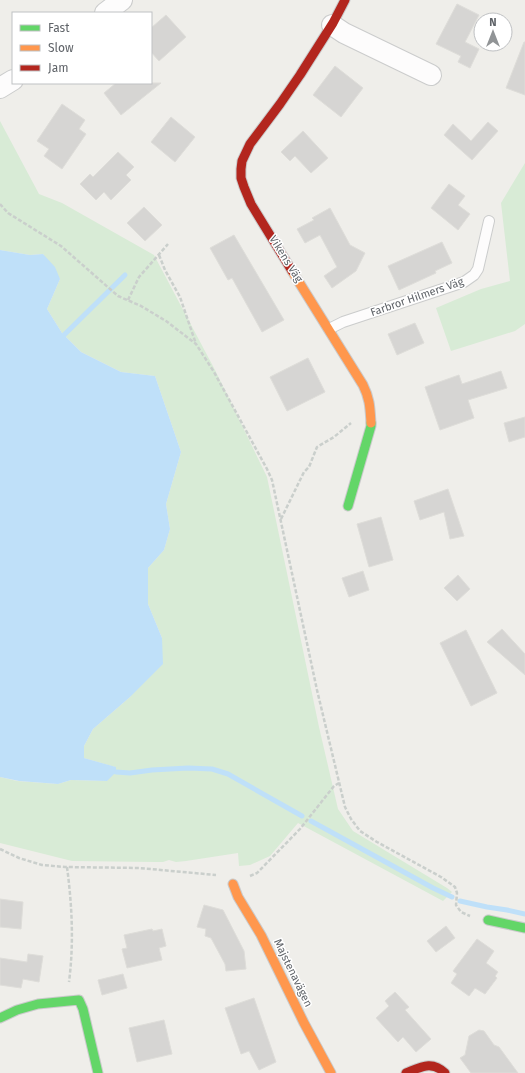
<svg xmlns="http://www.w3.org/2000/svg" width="525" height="1073" viewBox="0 0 525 1073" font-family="'Fira Sans',sans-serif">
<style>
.green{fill:#d8ebd6}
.water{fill:#bfe0f9}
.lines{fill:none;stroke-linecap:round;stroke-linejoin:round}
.stream{stroke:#bfe0f9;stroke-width:5}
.building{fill:#d6d5d3;stroke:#deddd9}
.lane-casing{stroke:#cbcccc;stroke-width:12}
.street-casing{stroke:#cbcccc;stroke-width:22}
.fast-casing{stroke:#cacacb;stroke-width:11}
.slow-casing{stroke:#cacacb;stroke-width:11}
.jam-casing{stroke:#cacacb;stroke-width:11}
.path{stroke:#cacfcc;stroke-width:2.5;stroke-dasharray:4 2;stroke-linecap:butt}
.lane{stroke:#fdfcfc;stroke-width:10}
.street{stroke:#fdfcfc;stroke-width:20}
.fast{stroke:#63d668;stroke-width:9}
.slow{stroke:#ff974d;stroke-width:9}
.jam{stroke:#b3261e;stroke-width:9}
.labels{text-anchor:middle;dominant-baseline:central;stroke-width:3;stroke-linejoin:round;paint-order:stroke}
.street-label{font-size:11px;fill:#5f6368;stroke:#fff}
</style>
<rect width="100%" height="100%" fill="#efeeea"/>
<!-- green -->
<g class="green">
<polygon points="0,121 39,194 62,203 154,255 215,370 267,477 319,727 338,809 353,831 447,888 452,892 443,901 298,823 270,856 250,865 239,866 238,853 186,861 176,862 169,860 163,862 155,862 72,861 0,843 0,777 17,781 58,784 71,780 107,781 115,767 84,758 84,746 93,729 130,697 162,638 148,604 148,568 164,550 170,529 166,504 181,452 155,376 121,372 81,352 62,333 47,309 60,279 43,254 30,255 0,250"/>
<polygon points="525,163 525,324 515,331 451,351 436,308 481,289 510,281 501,203"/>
</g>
<!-- water -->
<polygon class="water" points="0,250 30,255 43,254 55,267 60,279 47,309 62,333 81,352 121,372 155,376 181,452 166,504 170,529 164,550 148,568 148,604 162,638 163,664 130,697 93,729 84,746 84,758 116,767 116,772 107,781 71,780 58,784 19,781 0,777"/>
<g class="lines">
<!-- stream -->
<g class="stream">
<polyline points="64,335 125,275"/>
<polyline points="116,772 130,773 152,770 188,768 212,769 228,774 302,816"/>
<polyline points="311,821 433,888 452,897"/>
<polyline points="460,901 487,907 507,910 525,914"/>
</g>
</g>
<!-- building -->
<g class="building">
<polygon points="457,4 479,15 465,42 479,49 470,68 458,62 461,56 436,44"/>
<polygon points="166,15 186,37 159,61 151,52 151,28"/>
<polygon points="524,42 525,42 525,95 506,88"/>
<polygon points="335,66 363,88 341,117 313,95"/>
<polygon points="116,83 161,83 121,115 104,93"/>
<polygon points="62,104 85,120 79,129 86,134 62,169 44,156 49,149 37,141"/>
<polygon points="171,117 195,137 175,162 151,142"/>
<polygon points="488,122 498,131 472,160 444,135 453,124 471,141"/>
<polygon points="303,131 328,158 311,173 295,156 290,161 281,152"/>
<polygon points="118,152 134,167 126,175 131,180 111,200 104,192 96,200 80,184 90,174 93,177"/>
<polygon points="449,184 465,196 458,205 470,214 458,230 431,208"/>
<polygon points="144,207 162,225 145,241 127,223"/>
<polygon points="330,208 350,245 365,253 356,271 332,288 324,276 337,267 320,235 305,243 297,229 314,220 312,218"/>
<polygon points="234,235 284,320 262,332 232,278 228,280 210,248"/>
<polygon points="442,242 452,263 435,271 436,273 399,290 388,266"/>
<polygon points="415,323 424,343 397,355 388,334"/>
<polygon points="308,358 325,392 287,411 270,377"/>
<polygon points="501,371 507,388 468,400 474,418 440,430 425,387 459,375 462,384"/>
<polygon points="525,417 525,437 509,442 504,423"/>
<polygon points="448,489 464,536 450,539 444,512 420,520 414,501"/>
<polygon points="381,517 393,560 369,567 357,524"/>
<polygon points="363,571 369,590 349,597 342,578"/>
<polygon points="458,575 470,589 457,601 444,588"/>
<polygon points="502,629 525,654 525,675 487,642"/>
<polygon points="466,630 497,693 471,706 440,643"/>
<polygon points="0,899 23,902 21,929 0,927"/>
<polygon points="204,905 223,910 244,951 246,969 226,971 225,964 211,938 205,936 206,929 197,927"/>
<polygon points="446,926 455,938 436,952 427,941"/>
<polygon points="152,929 153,931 162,929 166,946 159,948 162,960 127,968 122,949 127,948 124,935"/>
<polygon points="477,939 494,951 486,963 498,972 495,976 497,978 485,994 475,988 469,996 451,983 457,974 453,971"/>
<polygon points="28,954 43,956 39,982 23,979 21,988 0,985 0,958 27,962"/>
<polygon points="123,974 127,988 102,995 98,980"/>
<polygon points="395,992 409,1007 405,1010 431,1039 416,1052 403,1037 398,1042 376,1018 389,1006 385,1001"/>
<polygon points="254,998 276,1062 259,1070 249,1051 241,1054 225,1008"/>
<polygon points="164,1020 172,1054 137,1062 129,1028"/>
<polygon points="479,1030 484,1031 494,1045 499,1047 518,1073 471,1073 460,1058 465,1055 469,1036"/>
</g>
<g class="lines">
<!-- lane casing -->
<g class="lane-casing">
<polyline id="lane" points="329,329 343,322 464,282 474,275 478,269 489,221"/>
</g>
<!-- street casing -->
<g class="street-casing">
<g id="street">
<polyline points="105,13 122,0"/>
<polyline points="332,25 344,33 431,75"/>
<polyline points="0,88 13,80"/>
</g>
</g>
<!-- fast casing -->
<g class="fast-casing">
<g id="fast">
<polyline points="348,506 371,426 371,423"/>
<polyline points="488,920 525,928"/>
<polyline points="0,1018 17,1010 38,1004 79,1000 83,1009 98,1073"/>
</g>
</g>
<!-- slow casing -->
<g class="slow-casing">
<g id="slow">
<path d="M292,271L363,385C370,399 370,408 371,423"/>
<polyline points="233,884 238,897 261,935 304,1023 331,1073"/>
</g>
</g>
<!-- jam casing -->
<g class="jam-casing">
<g id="jam">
<polyline points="292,271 251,204 244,187 241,178 241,169 242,161 250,144 280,104 300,75 333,23 345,0"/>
<path d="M406,1073C421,1067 432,1060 445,1073"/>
</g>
</g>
<!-- path -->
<g class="path">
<polyline points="0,204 8,213 61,246 118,296 141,306 166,321 196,344 214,372 267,469 272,480 317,690 345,807 351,819 360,831 377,842 441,877 455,887 457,893 456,905 461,912 470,916"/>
<polyline points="159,255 165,270 180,297 196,344"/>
<polyline points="128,300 139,277 168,244"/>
<polyline points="281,519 304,472 309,467 317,447 334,437 351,423"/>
<polyline points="0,849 19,858 42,865 65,867 139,868 216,875"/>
<path d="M67,867C72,905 74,943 69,982"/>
<polyline points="250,876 257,873 300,829 334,786 339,783"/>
</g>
<!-- lane -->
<use href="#lane" class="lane"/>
<!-- street -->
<use href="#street" class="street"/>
<!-- fast -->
<use href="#fast" class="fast"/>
<!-- slow -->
<use href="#slow" class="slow"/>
<!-- jam -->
<use href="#jam" class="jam"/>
</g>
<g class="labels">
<!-- street labels -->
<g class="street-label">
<text transform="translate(286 259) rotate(58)">Vikens Väg</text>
<text transform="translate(417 297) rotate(-19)">Farbror Hilmers Väg</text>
<text transform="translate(293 973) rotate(64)">Majstenavägen</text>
</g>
</g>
<!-- legend -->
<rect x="12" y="12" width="140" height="72" fill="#ffffff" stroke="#bfc1c3"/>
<rect x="20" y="25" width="20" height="6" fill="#63d668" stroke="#bfc1c3"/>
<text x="48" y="32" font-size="12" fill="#5f6368">Fast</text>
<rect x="20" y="45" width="20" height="6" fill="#ff974d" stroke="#bfc1c3"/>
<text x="48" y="52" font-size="12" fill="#5f6368">Slow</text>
<rect x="20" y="65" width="20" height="6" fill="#b3261e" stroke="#bfc1c3"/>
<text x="48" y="72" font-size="12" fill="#5f6368">Jam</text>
<!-- north arrow -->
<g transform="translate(493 32)"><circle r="19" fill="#ffffff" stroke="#bfc1c3"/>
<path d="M0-3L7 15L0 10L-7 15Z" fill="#919496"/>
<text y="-6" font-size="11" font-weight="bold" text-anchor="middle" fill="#5f6368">N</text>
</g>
</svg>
